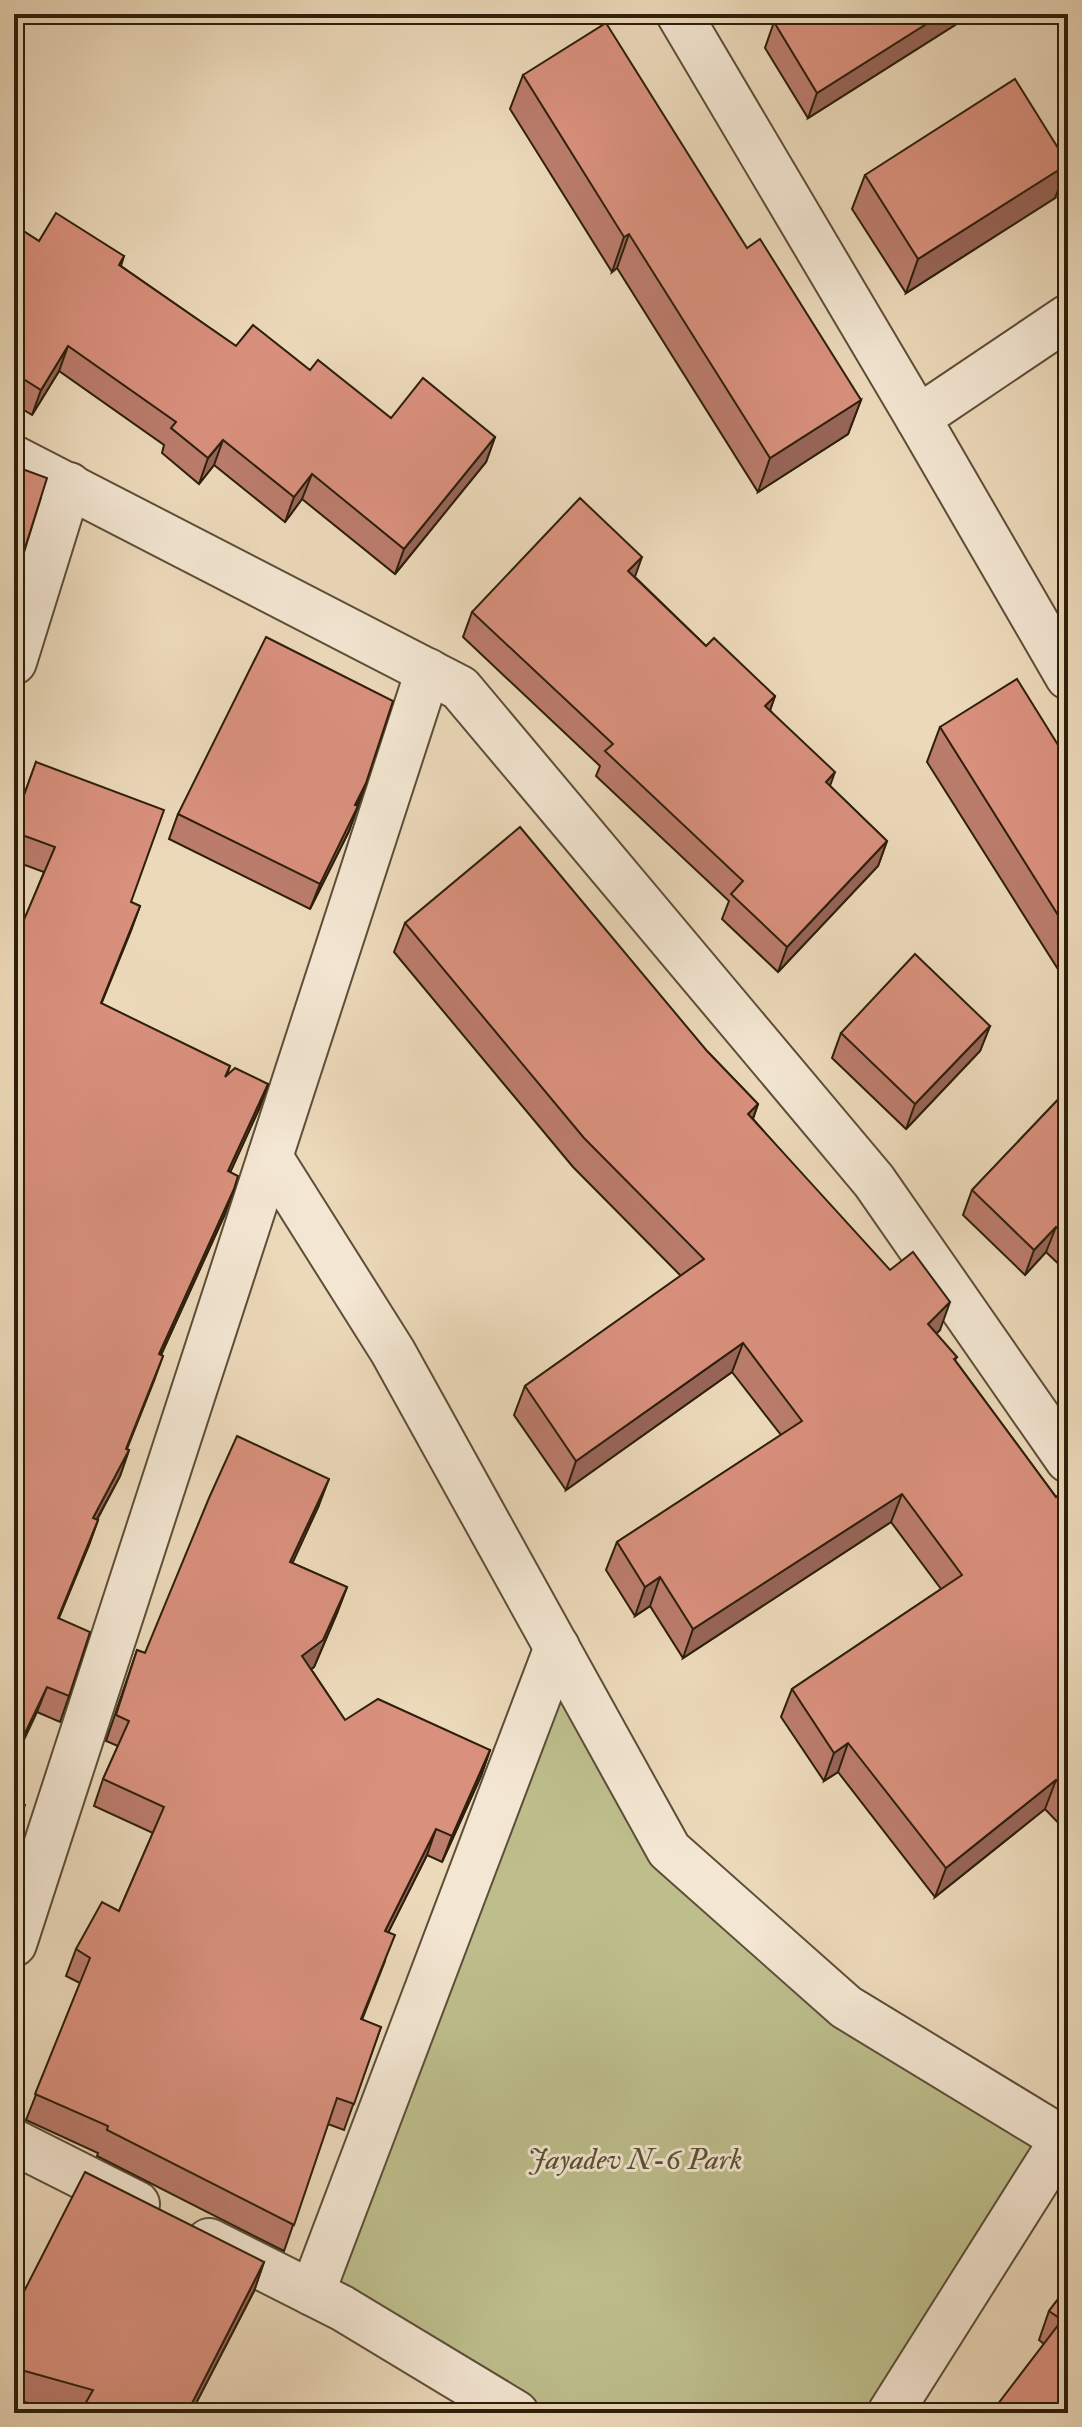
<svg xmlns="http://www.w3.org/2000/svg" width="1082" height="2427" viewBox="0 0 1082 2427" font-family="'IM FELL Double Pica',serif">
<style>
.park{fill:#bdbe8c;stroke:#756e4c;stroke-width:2}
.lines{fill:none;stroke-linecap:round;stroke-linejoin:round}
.street-casing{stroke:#5d4e37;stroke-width:48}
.street{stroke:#f3e6d2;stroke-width:44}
.wall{fill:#bb7c6c;stroke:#2d1f0b;stroke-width:2}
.shaded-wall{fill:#986558;stroke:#2d1f0b;stroke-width:2}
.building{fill:#d9907d;stroke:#2d1f0b;stroke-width:2}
.labels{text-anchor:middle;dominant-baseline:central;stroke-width:6;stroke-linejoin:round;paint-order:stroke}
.park-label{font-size:30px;font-style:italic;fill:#584f32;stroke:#f3e6d2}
</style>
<rect width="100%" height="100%" fill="#ecd9ba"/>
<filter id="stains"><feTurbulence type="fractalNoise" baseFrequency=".0025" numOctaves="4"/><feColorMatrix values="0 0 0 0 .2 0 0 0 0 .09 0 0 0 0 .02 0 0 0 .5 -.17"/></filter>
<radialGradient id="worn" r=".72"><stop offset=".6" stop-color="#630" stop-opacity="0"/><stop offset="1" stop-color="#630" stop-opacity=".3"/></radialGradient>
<!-- park -->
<polygon class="park" points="557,1647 669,1850 1063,2139 890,2413 516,2413 312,2293"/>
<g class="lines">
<!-- street casing -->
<g class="street-casing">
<g id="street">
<polyline points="679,14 918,418 1068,677"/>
<polyline points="918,418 1068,317"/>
<polyline points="14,458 460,688 874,1181 1068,1460"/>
<polyline points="14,662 69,485"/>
<polyline points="270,1157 393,1352 669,1850 846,2007 1063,2139 1068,2133"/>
<polyline points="14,1944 428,671"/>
<polyline points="14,2142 137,2204"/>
<polyline points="209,2241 342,2308 516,2413"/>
<polyline points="312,2293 557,1647"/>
<polyline points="890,2413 1063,2139 1068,2143"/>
</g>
</g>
<!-- street -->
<use href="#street" class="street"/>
</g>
<!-- wall -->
<g class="wall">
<polygon points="787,14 961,14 958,23 808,118 765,48 774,22"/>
<polygon points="523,75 747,248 861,400 848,434 758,492 617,268 612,272 510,109"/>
<polygon points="865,175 1055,198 906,293 852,209"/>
<polygon points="14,225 39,241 124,256 121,266 236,346 310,370 391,418 495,437 486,462 395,574 302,499 285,522 214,465 199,484 162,453 164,445 59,371 32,415 14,404"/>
<polygon points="635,577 706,646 775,696 770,710 830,786 887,841 878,866 778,972 722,919 729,901 596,776 600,766 463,637 472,612"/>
<polygon points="940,727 1068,761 1068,985 927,762"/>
<polygon points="36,762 131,902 140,906 101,1004 230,1066 227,1075 268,1084 259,1109 230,1172 225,1214 161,1355 163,1356 154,1381 127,1449 129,1450 120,1476 97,1520 98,1520 89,1545 59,1618 69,1696 60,1722 37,1712 15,944 44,872 14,861 14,823"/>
<polygon points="366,783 349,831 310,909 169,839 178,814"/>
<polygon points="405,923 707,1051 758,1104 753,1119 940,1330 936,1334 957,1357 955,1360 1056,1497 1068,1488 1068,1833 1045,1809 935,1897 838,1772 824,1781 781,1717 792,1689 941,1589 891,1522 683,1658 650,1606 635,1616 606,1570 617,1542 781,1435 732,1372 566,1490 514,1415 525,1386 681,1276 573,1167 394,952"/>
<polygon points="990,1026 980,1051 906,1129 832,1058 841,1033"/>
<polygon points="1068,1089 1068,1273 1046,1252 1025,1275 963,1215 972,1190"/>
<polygon points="319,1505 292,1563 347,1587 337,1613 314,1667 311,1669 345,1720 490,1750 481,1776 442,1862 427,1855 388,1932 385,1961 362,2020 381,2027 344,2130 328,2124 284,2251 97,2156 98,2153 26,2120 80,1983 66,1976 76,1949 119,1911 153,1833 94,1806 103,1779 118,1746 106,1741 137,1650 145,1653"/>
<polygon points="264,2262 254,2291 191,2413 63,2413 14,2399 14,2311"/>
<polygon points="1068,2286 1068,2413 1044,2344 1039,2340 1049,2311"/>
</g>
<!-- shaded-wall -->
<g class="shaded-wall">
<polygon points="942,14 961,14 958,23 808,118 817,93"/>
<polygon points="1068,164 1055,198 906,293 918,259"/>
<polygon points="629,234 617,268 612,272 624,237"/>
<polygon points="68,346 59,371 32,415 41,390"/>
<polygon points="861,400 848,434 758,492 770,458"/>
<polygon points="495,437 486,462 395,574 404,549"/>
<polygon points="223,440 214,465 199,484 208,458"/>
<polygon points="312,474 302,499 285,522 294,497"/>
<polygon points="642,557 633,582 628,571"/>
<polygon points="775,696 766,722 765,706"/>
<polygon points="835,772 826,797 826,782"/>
<polygon points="366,783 349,831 310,909 320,884"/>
<polygon points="887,841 878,866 778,972 787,947"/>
<polygon points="140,906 131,931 91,1029 101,1003"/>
<polygon points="990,1026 980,1051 906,1129 915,1104"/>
<polygon points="268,1084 259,1109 219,1197 228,1171"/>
<polygon points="758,1104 748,1132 748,1114"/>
<polygon points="234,1189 225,1214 150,1379 159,1354"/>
<polygon points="1056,1227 1046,1252 1025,1275 1034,1250"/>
<polygon points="950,1302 940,1330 917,1353 928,1324"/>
<polygon points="743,1343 732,1372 566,1490 576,1461"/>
<polygon points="129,1450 120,1476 84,1543 93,1518"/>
<polygon points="329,1479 319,1505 281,1588 290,1562"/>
<polygon points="902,1494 891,1522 683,1658 693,1629"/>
<polygon points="98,1520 89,1545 48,1643 58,1618"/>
<polygon points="660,1577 650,1606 635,1616 645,1587"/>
<polygon points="347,1587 337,1613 314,1667 292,1682 302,1656"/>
<polygon points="47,1687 37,1712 14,1761 14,1756"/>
<polygon points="848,1743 838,1772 824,1781 834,1753"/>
<polygon points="490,1750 481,1776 442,1862 452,1836"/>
<polygon points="1056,1780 1045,1809 935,1897 946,1868"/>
<polygon points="436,1829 427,1855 376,1957 385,1931"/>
<polygon points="264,2262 254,2291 191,2413 187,2413"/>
</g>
<!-- building -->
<g class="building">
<polygon points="787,14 942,14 817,93 774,22"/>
<polygon points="606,23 747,248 760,239 861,400 770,458 629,234 624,237 523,75"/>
<polygon points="1015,79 1068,164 918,259 865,175"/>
<polygon points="56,213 124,256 119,265 236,346 253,325 310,370 318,360 391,418 423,378 495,437 404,549 312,474 294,497 223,440 208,458 171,428 176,422 68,346 41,390 14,373 14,225 39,241"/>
<polygon points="14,466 47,478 14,583"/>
<polygon points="580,498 642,557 628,571 706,646 714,638 775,696 765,706 835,772 826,782 887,841 787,947 731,894 743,881 605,751 613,744 472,612"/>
<polygon points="266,637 393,701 366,783 355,805 358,806 320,884 178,814"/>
<polygon points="1017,679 1068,761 1068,931 940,727"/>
<polygon points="36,762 164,810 131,902 140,906 101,1003 230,1066 225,1077 235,1068 268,1084 228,1171 238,1176 234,1189 159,1354 163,1356 126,1449 129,1450 93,1518 98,1520 58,1618 90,1632 69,1696 47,1687 14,1756 14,943 55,847 14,832 14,823"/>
<polygon points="520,827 707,1051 758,1104 748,1114 890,1270 913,1252 950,1302 928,1324 957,1357 954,1359 1056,1497 1068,1488 1068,1794 1056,1780 946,1868 848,1743 834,1753 792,1689 962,1575 902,1494 693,1629 660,1577 645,1587 617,1542 802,1421 743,1343 576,1461 525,1386 704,1259 584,1138 405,923"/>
<polygon points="915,954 990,1026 915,1104 841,1033"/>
<polygon points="1068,1089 1068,1239 1056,1227 1034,1250 972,1190"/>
<polygon points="237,1436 329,1479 290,1562 347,1587 323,1640 302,1656 345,1720 378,1699 490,1750 452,1836 436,1829 385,1931 395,1935 361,2019 381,2027 354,2104 337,2098 294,2225 107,2130 108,2126 35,2094 90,1958 76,1949 102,1902 119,1911 164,1807 103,1779 129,1721 116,1715 137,1650 145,1653 209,1498"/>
<polygon points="14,1800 25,1805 14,1831"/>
<polygon points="85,2172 264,2262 187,2413 80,2413 93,2390 14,2368 14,2311"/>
<polygon points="1068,2286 1068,2413 991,2413 1062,2320 1049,2311"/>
</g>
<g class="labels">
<!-- park labels -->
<g class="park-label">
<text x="635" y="2159">Jayadev N-6 Park</text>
</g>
</g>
<!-- margin -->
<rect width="1082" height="2427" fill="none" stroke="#ecd9ba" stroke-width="48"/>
<rect x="16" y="16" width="1050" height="2395" fill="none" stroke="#2d1f0b" stroke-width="4"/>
<rect x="24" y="24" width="1034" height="2379" fill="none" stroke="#2d1f0b" stroke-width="2"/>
<rect width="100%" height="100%" filter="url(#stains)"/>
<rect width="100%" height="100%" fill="url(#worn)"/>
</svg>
